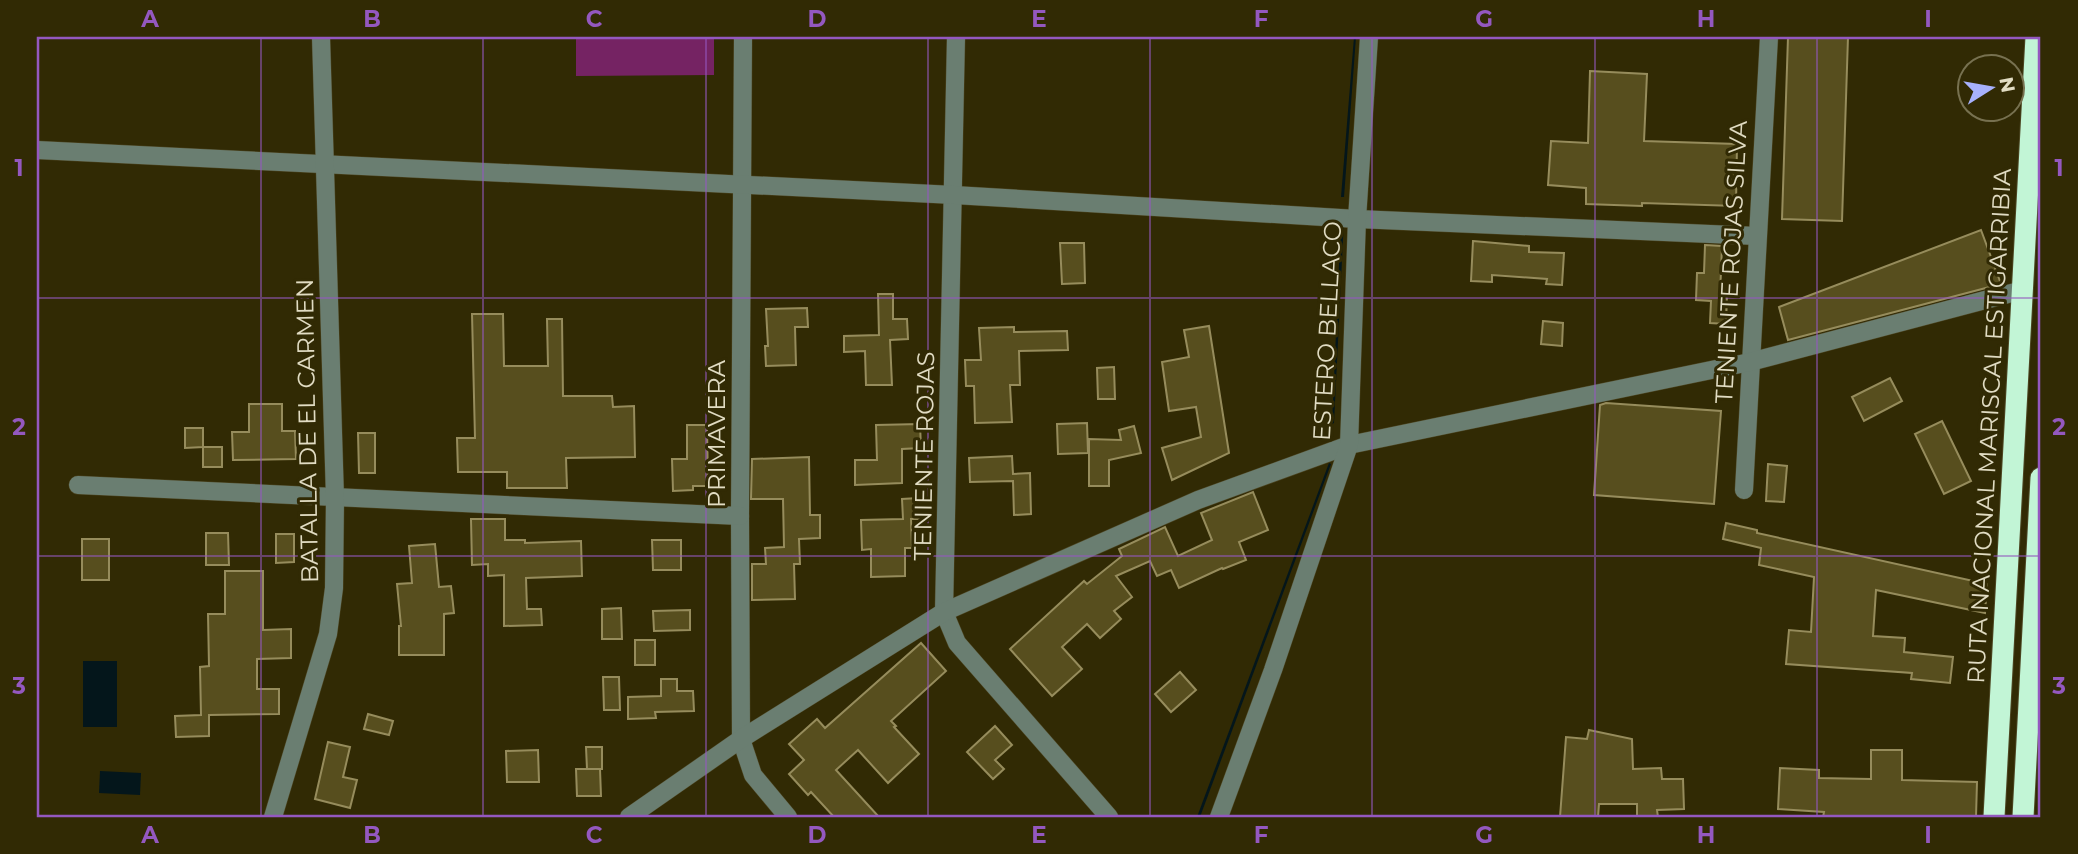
<svg xmlns="http://www.w3.org/2000/svg" width="2078" height="854" viewBox="0 0 2078 854" font-family="Montserrat,sans-serif">
<style>
.green{fill:#752363}
.water{fill:#04161b}
.building{fill:#574e1e;stroke:#968c5c;stroke-width:2}
.lines{fill:none;stroke-linecap:round;stroke-linejoin:round}
.minor-casing{stroke:#4d4623;stroke-width:19}
.highway-casing{stroke:#4d4623;stroke-width:23}
.minor{stroke:#6a7e71;stroke-width:18}
.highway{stroke:#c2f5d6;stroke-width:21}
.grid{fill:none;stroke:#9458c0;stroke-width:2;stroke-opacity:0.55}
.labels{text-anchor:middle;dominant-baseline:central;stroke-width:6;stroke-linejoin:round;paint-order:stroke}
.street-label{font-size:24px;fill:#e1dcc3;stroke:#312a04}
.neatline{fill:none;stroke:#9458c0;stroke-width:2.5}
.grid-label{font-size:23px;text-anchor:middle;font-weight:bold;fill:#9458c0}
</style>
<rect width="100%" height="100%" fill="#312a04"/>
<!-- green -->
<polygon class="green" points="576,37 714,37 714,75 576,76"/>
<!-- water -->
<g class="water">
<polygon points="1354,37 1356,37 1344,197 1341,197"/>
<polygon points="1341,219 1344,219 1334,423 1332,424"/>
<polygon points="1329,463 1331,464 1200,817 1197,817"/>
<rect x="83" y="661" width="34" height="66"/>
<polygon points="100,771 141,773 140,795 99,793"/>
</g>
<!-- building -->
<g class="building">
<polygon points="1788,37 1848,37 1842,221 1782,219"/>
<polygon points="1590,71 1647,74 1644,141 1737,144 1736,206 1642,203 1642,206 1586,204 1586,188 1548,185 1551,141 1588,143"/>
<polygon points="1981,230 2001,284 1788,340 1779,307"/>
<polygon points="1473,241 1529,246 1529,252 1564,253 1562,285 1546,284 1547,279 1492,275 1492,282 1471,281"/>
<polygon points="1060,243 1084,243 1085,283 1062,284"/>
<polygon points="1705,245 1722,246 1720,296 1727,296 1726,324 1710,323 1711,301 1696,300 1697,273 1704,273"/>
<polygon points="878,294 893,294 893,319 907,319 908,339 890,340 892,385 866,385 865,351 844,352 844,336 879,335"/>
<polygon points="807,308 808,327 795,327 796,365 766,366 765,346 768,346 766,309"/>
<polygon points="472,314 503,314 504,366 548,366 547,319 562,319 563,396 612,396 613,407 634,406 635,457 566,458 567,488 507,488 507,472 458,472 457,438 475,438"/>
<polygon points="1543,321 1563,323 1562,346 1541,344"/>
<polygon points="1209,326 1229,453 1172,480 1162,448 1201,437 1196,407 1169,411 1162,362 1189,357 1184,330"/>
<polygon points="1014,327 1014,332 1067,331 1068,350 1019,351 1020,385 1010,385 1012,422 975,423 974,386 966,386 965,360 981,360 979,328"/>
<polygon points="1114,367 1115,399 1098,399 1097,368"/>
<polygon points="1890,378 1902,401 1864,421 1852,397"/>
<polygon points="1606,403 1721,411 1714,504 1594,495 1600,405"/>
<polygon points="249,404 282,404 282,431 295,431 296,459 233,460 232,432 249,432"/>
<polygon points="1942,421 1971,481 1944,494 1915,434"/>
<polygon points="1087,423 1088,453 1058,454 1057,424"/>
<polygon points="920,424 921,448 902,449 902,483 855,485 855,460 877,460 876,425"/>
<polygon points="687,425 707,425 708,486 693,486 693,490 673,491 672,459 687,459"/>
<polygon points="1134,426 1141,453 1109,460 1109,486 1089,486 1089,439 1121,440 1119,430"/>
<polygon points="185,428 203,428 203,447 185,448"/>
<polygon points="358,433 375,433 375,473 359,473"/>
<rect x="203" y="447" width="19" height="20"/>
<polygon points="1012,456 1013,474 1030,473 1031,514 1014,515 1013,481 970,482 969,458"/>
<polygon points="809,457 810,515 820,515 820,538 799,539 800,564 794,564 795,599 752,600 752,564 766,564 765,548 784,547 783,499 751,499 752,459"/>
<polygon points="1768,464 1787,466 1784,502 1766,501"/>
<polygon points="1253,492 1268,530 1239,542 1246,560 1223,569 1222,568 1179,588 1171,570 1157,576 1150,561 1116,576 1132,597 1114,611 1121,619 1100,638 1087,624 1062,647 1082,669 1052,696 1010,649 1084,581 1087,584 1122,556 1119,549 1165,527 1178,556 1212,540 1201,513"/>
<polygon points="918,498 919,519 911,519 912,548 905,548 905,576 871,577 871,549 862,550 861,520 903,519 902,499"/>
<polygon points="471,519 505,519 505,540 525,540 525,543 581,541 582,576 526,578 527,609 541,609 542,625 504,626 504,575 488,576 488,564 472,565"/>
<polygon points="1726,523 1757,530 1757,533 1987,584 1985,613 1876,590 1873,636 1905,638 1904,652 1953,657 1950,683 1911,679 1912,673 1786,664 1789,630 1811,632 1814,577 1759,565 1761,548 1723,539"/>
<polygon points="206,533 228,533 229,565 206,565"/>
<polygon points="276,534 294,534 294,562 276,563"/>
<rect x="82" y="539" width="27" height="41"/>
<polygon points="652,540 681,540 681,570 653,570"/>
<polygon points="435,544 439,587 451,586 454,613 444,614 444,655 399,655 399,626 401,626 397,584 412,583 409,546"/>
<polygon points="225,571 263,571 263,630 291,629 291,658 257,659 257,689 279,689 279,714 209,715 209,736 176,737 175,716 201,715 200,667 209,666 208,614 225,614"/>
<polygon points="621,608 622,639 602,639 602,609"/>
<polygon points="690,610 690,630 654,631 653,611"/>
<rect x="635" y="640" width="20" height="25"/>
<polygon points="921,643 946,671 891,721 896,726 894,727 919,754 888,783 858,750 836,770 879,817 834,817 811,792 808,795 789,774 804,760 789,744 817,719 825,728"/>
<polygon points="1180,672 1196,690 1171,712 1155,694"/>
<polygon points="603,677 619,677 620,710 604,710"/>
<polygon points="661,679 677,679 677,691 693,691 694,711 655,712 656,718 628,719 628,697 661,696"/>
<polygon points="368,714 393,721 389,735 364,729"/>
<polygon points="995,726 1012,745 995,760 1004,769 993,779 967,752"/>
<polygon points="1589,730 1632,739 1633,769 1661,768 1662,779 1683,779 1684,809 1657,810 1658,817 1637,817 1637,804 1599,804 1598,817 1560,817 1566,737 1587,739"/>
<polygon points="328,742 350,747 343,777 357,780 350,808 315,799"/>
<polygon points="586,747 602,747 602,769 587,769"/>
<polygon points="538,750 539,782 507,782 506,751"/>
<polygon points="1871,750 1902,750 1902,780 1977,782 1976,817 1823,817 1824,812 1778,809 1780,768 1819,770 1819,778 1871,779"/>
<polygon points="576,769 600,769 601,796 577,796"/>
</g>
<g class="lines">
<!-- minor casing -->
<g class="minor-casing">
<g id="minor">
<polyline points="743,37 740,516 741,739 753,775 788,817"/>
<polyline points="956,37 944,612 957,643 1109,817"/>
<polyline points="37,150 954,195 1357,219 1757,236"/>
<polyline points="78,485 740,516"/>
<polyline points="1744,490 1769,37"/>
<polyline points="273,817 328,634 334,588 335,498 321,37"/>
<polyline points="629,817 741,739 944,612 1198,500 1349,445 1750,362 2023,290"/>
<polyline points="1219,817 1273,670 1349,445 1357,219 1369,37"/>
</g>
</g>
<!-- highway casing -->
<g class="highway-casing">
<g id="highway">
<polyline points="1994,817 2036,37"/>
<polyline points="2023,817 2041,478"/>
</g>
</g>
<!-- minor -->
<use href="#minor" class="minor"/>
<!-- highway -->
<use href="#highway" class="highway"/>
</g>
<!-- grid -->
<path class="grid" d="M261,37V817M483,37V817M706,37V817M928,37V817M1150,37V817M1372,37V817M1595,37V817M1817,37V817M37,298H2041M37,556H2041"/>
<g class="labels">
<!-- street labels -->
<g class="street-label">
<text transform="translate(1731 262) rotate(-87)">TENIENTE ROJAS SILVA</text>
<text transform="translate(1327 331) rotate(-87)">ESTERO BELLACO</text>
<text transform="translate(1989 426) rotate(-87)">RUTA NACIONAL MARISCAL ESTIGARRIBIA</text>
<text transform="translate(307 431) rotate(-91)">BATALLA DE EL CARMEN</text>
<text transform="translate(716 434) rotate(-90)">PRIMAVERA</text>
<text transform="translate(924 456) rotate(-89)">TENIENTE ROJAS</text>
</g>
</g>
<!-- border -->
<rect width="2078" height="854" fill="none" stroke="#312a04" stroke-width="77"/>
<!-- north arrow -->
<g transform="translate(1991 88) rotate(79)"><circle r="33" fill="#312a04" stroke="#777150" stroke-width="2"/>
<path d="M0-5L12 26L0 18L-12 26Z" fill="#a7b1fc"/>
<text y="-10" font-size="19" font-weight="bold" text-anchor="middle" fill="#e1dcc3">N</text>
</g>
<rect x="38" y="38" width="2001" height="778" class="neatline"/>
<g class="grid-label">
<text x="150" y="27">A</text>
<text x="372" y="27">B</text>
<text x="594" y="27">C</text>
<text x="817" y="27">D</text>
<text x="1039" y="27">E</text>
<text x="1261" y="27">F</text>
<text x="1484" y="27">G</text>
<text x="1706" y="27">H</text>
<text x="1928" y="27">I</text>
<text x="19" y="176">1</text>
<text x="2059" y="176">1</text>
<text x="19" y="435">2</text>
<text x="2059" y="435">2</text>
<text x="19" y="694">3</text>
<text x="2059" y="694">3</text>
<text x="150" y="843">A</text>
<text x="372" y="843">B</text>
<text x="594" y="843">C</text>
<text x="817" y="843">D</text>
<text x="1039" y="843">E</text>
<text x="1261" y="843">F</text>
<text x="1484" y="843">G</text>
<text x="1706" y="843">H</text>
<text x="1928" y="843">I</text>
</g>
</svg>
